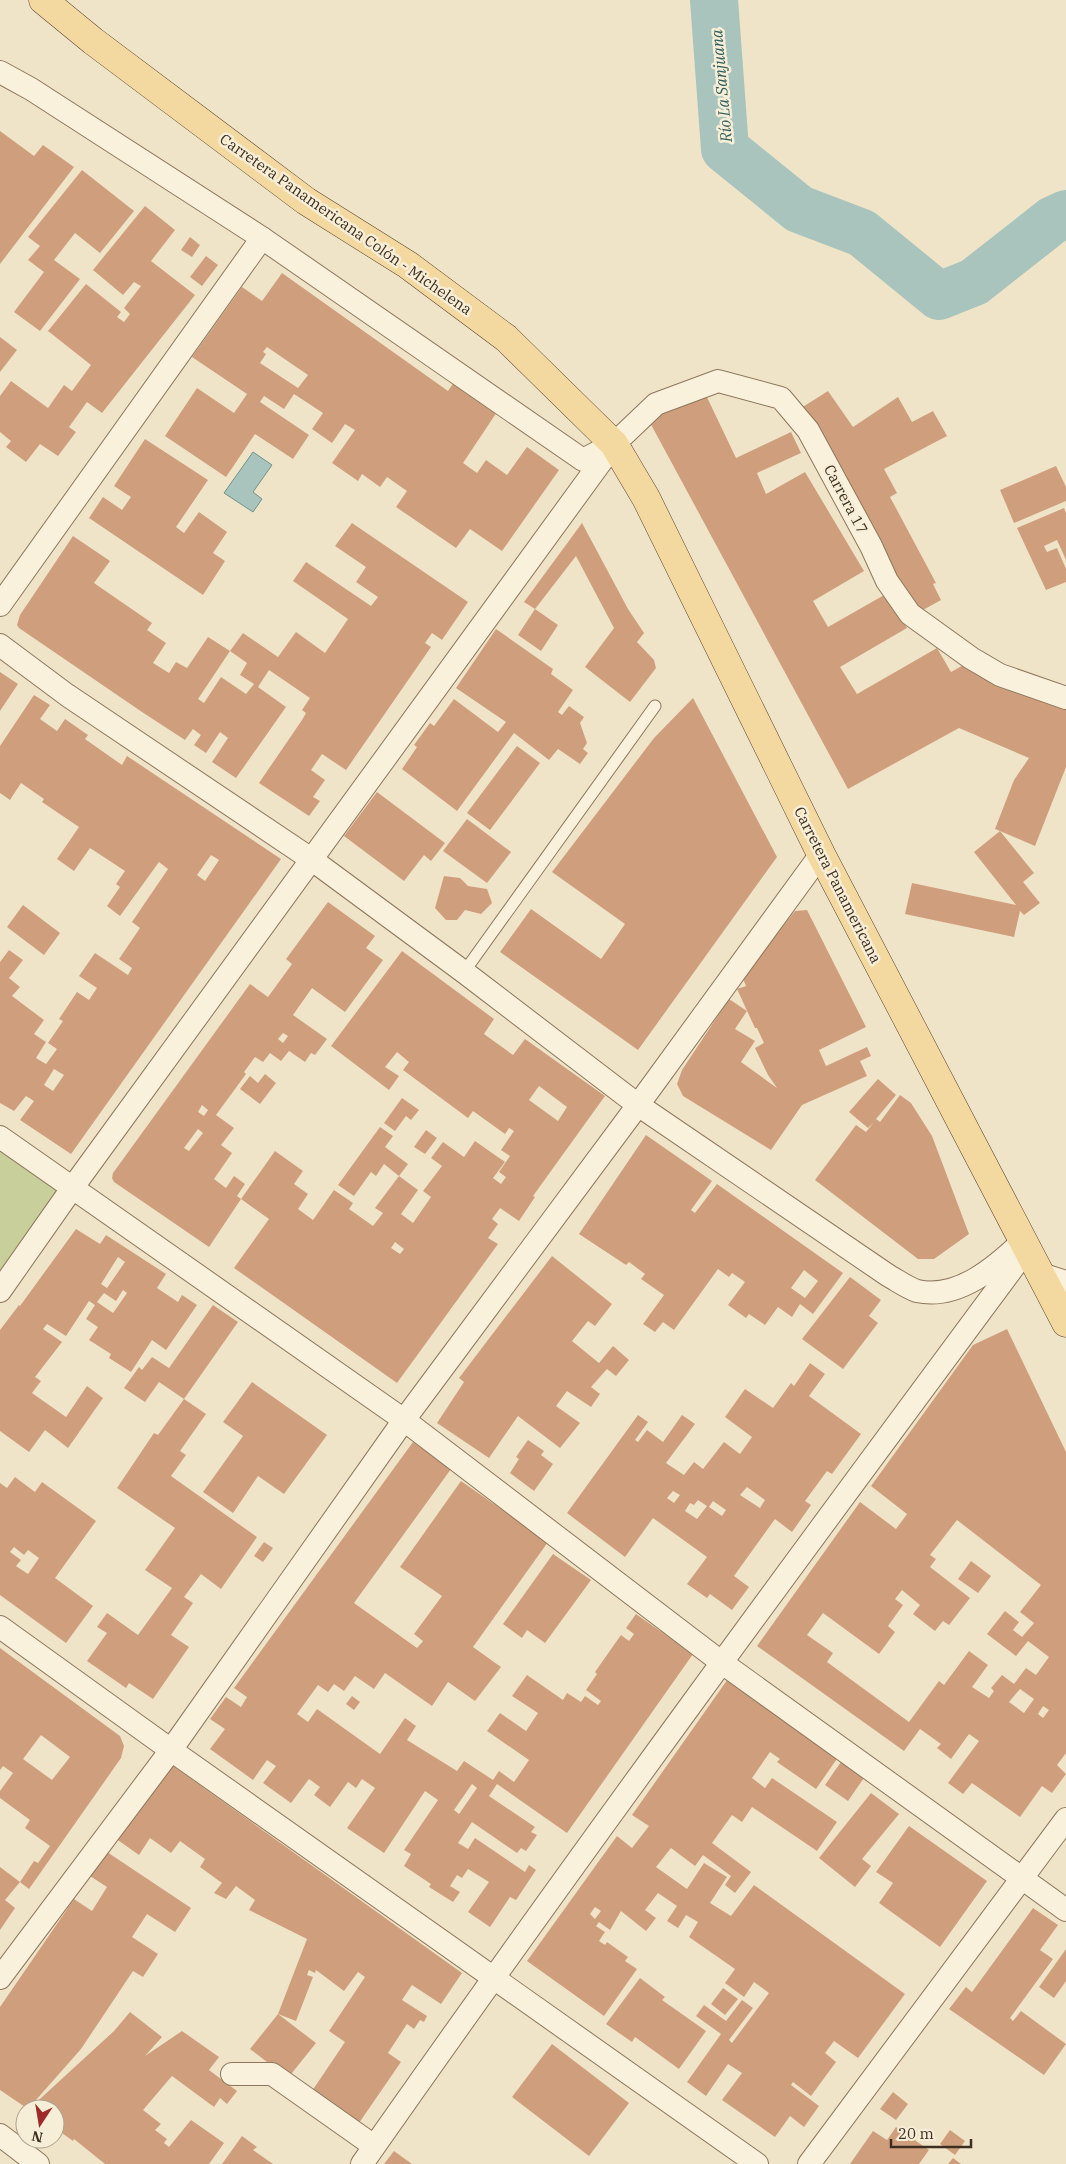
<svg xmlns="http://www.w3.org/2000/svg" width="1066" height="2164" viewBox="0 0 1066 2164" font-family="'IBM Plex Serif',serif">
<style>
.green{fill:#c9cf9b}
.water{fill:#a9c4bc;stroke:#6f938a}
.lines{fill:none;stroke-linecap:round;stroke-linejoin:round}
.river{stroke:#a9c4bc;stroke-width:48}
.building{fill:#cf9f7d;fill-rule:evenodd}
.service-casing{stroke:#8d765c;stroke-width:13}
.minor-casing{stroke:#8d765c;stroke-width:24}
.primary-casing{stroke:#5b4430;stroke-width:29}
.service{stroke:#faf1dc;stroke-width:11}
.minor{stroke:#faf1dc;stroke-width:22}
.primary{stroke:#f3d9a0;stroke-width:28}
.labels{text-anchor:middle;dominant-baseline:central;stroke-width:5;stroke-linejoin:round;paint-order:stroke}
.street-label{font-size:15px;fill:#3d2e20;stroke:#f7eed8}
.water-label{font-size:16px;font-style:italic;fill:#2f5d5a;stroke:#f7eed8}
</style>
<rect width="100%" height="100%" fill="#f0e4c8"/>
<!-- green -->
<polygon class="green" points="0,1137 73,1187 0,1291"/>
<!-- water -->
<polygon class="water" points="253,452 272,465 253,492 262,499 253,512 224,493"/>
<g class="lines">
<!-- river -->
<polyline class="river" points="714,0 725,149 799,209 862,233 939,296 974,282 1053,220 1066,214"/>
</g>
<!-- building -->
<g class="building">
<polygon points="0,131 34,156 43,145 74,167 0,264"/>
<polygon points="82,170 134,211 100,253 75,233 54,260 80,279 40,331 14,312 44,272 28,260 40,246 28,237"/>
<polygon points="145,206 175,230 151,261 195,295 102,413 87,402 69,427 76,432 58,456 40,444 26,462 6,447 11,441 0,432 0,396 11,381 48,408 64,385 72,391 91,365 48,331 86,284 121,312 117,317 124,322 130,314 124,308 141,286 134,282 123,295 93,270"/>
<polygon points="190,237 200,245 192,257 181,250"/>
<polygon points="206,256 218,265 202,286 190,277"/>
<path d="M282,273L448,391L454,382L497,412L463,463L477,473L486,460L507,475L527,447L559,470L502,551L470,529L456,548L396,507L407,491L387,477L380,487L362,474L358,481L332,463L355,430L345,424L332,443L312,429L323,413L294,394L284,409L264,396L260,402L309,435L293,459L255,434L226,477L165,436L197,388L234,413L247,394L192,357L242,287L262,301ZM267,347L308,375L298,388L260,363L266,354L263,352Z"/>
<polygon points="0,337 17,350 0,372"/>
<polygon points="704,391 736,458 791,432 801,453 757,473 766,494 805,472 864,571 813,601 828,627 886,594 907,628 840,667 857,694 937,648 951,672 967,663 1066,706 1066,767 1035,846 1000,831 1034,873 1023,882 1040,903 1024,915 1020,911 1014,937 905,914 912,883 1016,905 974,852 1000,831 995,829 1014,780 1029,758 959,728 848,789 648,419"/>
<polygon points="828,391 853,427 898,397 912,422 933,411 947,436 884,469 897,493 890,497 936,583 933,584 941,600 914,615 798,410"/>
<polygon points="145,439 208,480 176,527 184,533 199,512 227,532 213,553 225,561 203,595 89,518 103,497 122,510 131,497 114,486"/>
<polygon points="1056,466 1066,487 1066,501 1014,523 1000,490"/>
<polygon points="1064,508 1066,513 1066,560 1057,540 1044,546 1047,552 1057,548 1066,569 1066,582 1046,590 1017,528"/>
<polygon points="352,523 468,602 442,640 432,633 425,643 431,647 346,770 322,754 311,770 325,780 313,797 320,801 309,816 259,783 302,720 306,713 302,710 310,698 269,670 258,687 286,707 236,778 212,762 228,738 220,732 206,753 194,745 201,735 193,729 185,740 142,712 19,628 17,625 20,615 73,536 110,561 94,583 152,623 147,630 166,643 153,663 169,673 176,662 187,668 208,637 230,651 198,699 204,703 221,677 246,694 254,684 240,675 247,663 230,651 243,633 278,657 296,632 325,653 348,619 293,581 306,562 371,606 378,597 356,582 366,567 335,546"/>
<polygon points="582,523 628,609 644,633 637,642 654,660 656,668 630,702 585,667 614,628 576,556 535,609 558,625 541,651 518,635 535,609 524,602"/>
<polygon points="496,629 553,669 551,674 573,690 558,712 562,715 569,706 584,717 580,723 587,743 583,749 588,753 580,764 558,749 549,760 514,733 457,811 402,769 417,747 414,745 430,723 434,726 454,699 498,732 506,722 456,688"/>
<polygon points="0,672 18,684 0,711"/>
<path d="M34,695L50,705L40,719L57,731L65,719L88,735L85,739L122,765L127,756L281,859L71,1154L20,1120L34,1101L26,1096L14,1111L0,1103V962L9,950L23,960L9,978L20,987L12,996L44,1020L34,1034L46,1042L36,1058L46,1064L57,1049L48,1043L63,1021L59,1019L77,992L89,1000L97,988L79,976L95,953L128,975L132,968L119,959L140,928L132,922L168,869L159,862L120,916L107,906L120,887L116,884L125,871L90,848L74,871L57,859L79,827L42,802L44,799L21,783L10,800L0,793V746ZM211,855L219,860L205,881L197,875ZM54,1069L64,1075L53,1091L44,1085Z"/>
<polygon points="693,698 777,857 638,1050 500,952 531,909 601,959 625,924 552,872 654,738"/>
<polygon points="517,746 540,763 490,830 467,813"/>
<polygon points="377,792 445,843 431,861 424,855 404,881 344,836"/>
<polygon points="467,819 511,852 487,883 443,851"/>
<polygon points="444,876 460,878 468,886 487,889 492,903 481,914 465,910 457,920 446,920 435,908"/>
<path d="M328,902L375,936L366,948L383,960L345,1012L312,988L293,1015L327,1039L315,1055L311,1053L305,1062L289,1051L281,1061L270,1053L263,1062L255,1057L244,1072L246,1074L216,1115L234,1128L221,1145L232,1153L214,1179L226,1188L234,1176L245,1184L237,1196L241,1199L209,1247L114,1182L112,1178L113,1173L250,984L268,997L292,964L286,959ZM283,1033L288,1036L283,1043L278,1039ZM202,1105L208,1110L204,1116L198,1112ZM198,1129L203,1133L189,1151L184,1148Z"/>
<polygon points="23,905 60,933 44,955 7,927"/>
<polygon points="807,910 866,1027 819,1050 826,1066 867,1047 871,1056 860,1061 867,1076 802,1105 771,1150 683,1096 677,1084 682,1070 729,999 747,1011 735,1029 755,1041 741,1062 777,1088 768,1075 755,1048 764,1043 757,1028 755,1028 737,989 746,986 742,976 795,911"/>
<path d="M402,951L494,1019L484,1034L513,1055L525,1039L605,1096L533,1196L535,1197L519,1221L500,1208L492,1219L498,1224L488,1238L498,1244L397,1383L234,1268L269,1219L241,1199L275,1151L303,1171L294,1184L308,1194L298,1209L313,1220L334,1190L353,1203L349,1209L373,1226L383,1213L375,1208L399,1176L418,1190L401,1214L413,1223L431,1197L423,1191L442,1166L431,1158L443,1142L464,1157L475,1141L505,1162L493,1178L501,1184L506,1177L499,1172L510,1156L501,1150L514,1131L509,1128L505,1134L473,1111L468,1118L403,1070L409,1062L397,1052L385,1067L399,1076L389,1090L331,1046ZM539,1086L567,1107L558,1121L529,1100ZM395,1242L404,1249L400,1254L391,1248Z"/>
<polygon points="265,1074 276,1083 260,1104 240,1089 250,1076 258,1083"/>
<polygon points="878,1079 896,1095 876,1119 880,1122 900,1095 911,1103 932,1136 969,1234 934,1259 918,1259 815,1180 856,1125 866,1132 874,1122 868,1128 849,1112"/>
<polygon points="402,1098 419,1110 411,1120 406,1116 395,1131 384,1123"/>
<polygon points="380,1127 393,1136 385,1147 408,1164 399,1176 384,1164 376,1176 371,1172 354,1196 338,1185"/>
<polygon points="426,1130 437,1138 425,1154 414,1147"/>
<path d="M646,1135L712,1181L691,1210L695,1213L717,1184L843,1273L813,1314L800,1304L792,1317L778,1307L765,1325L749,1314L746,1318L728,1305L745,1282L732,1273L729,1277L718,1269L674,1330L663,1322L655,1332L643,1324L664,1295L641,1279L645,1274L629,1262L626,1265L579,1234ZM804,1270L818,1281L805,1298L791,1288Z"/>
<path d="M76,1229L100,1244L106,1235L166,1274L157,1288L178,1302L182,1295L197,1305L166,1350L152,1340L131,1372L109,1358L111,1354L89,1340L98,1327L86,1319L95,1305L89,1301L66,1336L47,1324L43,1329L62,1342L35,1377L41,1381L32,1393L66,1417L87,1386L103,1398L68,1448L45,1430L29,1452L0,1431V1330L19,1305L20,1306ZM118,1257L125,1262L107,1288L101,1284ZM123,1290L127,1293L113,1313L97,1302L104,1293L116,1301Z"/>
<polygon points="552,1256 612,1304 595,1326 588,1321 572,1341 599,1363 613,1346 629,1360 616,1376 607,1369 591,1387 600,1394 591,1407 567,1391 556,1406 580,1423 560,1448 518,1416 489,1458 437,1423 464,1382 459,1378"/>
<polygon points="850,1277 881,1300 869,1316 878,1323 843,1369 802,1339"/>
<polygon points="213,1305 238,1322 184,1399 206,1414 180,1451 186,1455 171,1476 257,1537 221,1589 201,1574 184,1597 193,1603 171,1635 189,1647 153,1699 129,1683 126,1688 87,1661 107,1633 97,1627 107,1613 138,1635 172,1588 145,1570 175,1528 117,1488 154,1433 158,1435 184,1399 159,1382 145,1402 124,1388 139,1367 142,1370 152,1357 169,1368"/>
<path d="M1007,1329L1066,1452V1753L1057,1765L1066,1774L1052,1793L1042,1786L1020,1817L972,1783L963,1794L948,1783L979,1741L969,1734L951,1759L937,1748L941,1744L920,1729L904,1751L757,1646L860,1502L896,1529L907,1514L871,1486L973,1345ZM957,1520L1041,1585L1020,1612L1034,1623L1022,1637L1013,1630L1019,1622L1005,1611L987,1634L1016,1656L1028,1641L1049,1657L1036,1675L1026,1668L1014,1684L1002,1675L991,1688L994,1691L989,1698L972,1687L988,1665L969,1651L944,1685L939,1681L909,1722L827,1662L833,1653L807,1635L823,1613L879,1654L895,1632L888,1626L903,1605L895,1599L902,1590L920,1605L913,1614L935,1631L943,1621L949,1625L970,1598L930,1567L936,1559L930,1555ZM1020,1689L1034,1699L1024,1713L1009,1702ZM1043,1706L1049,1710L1043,1718L1038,1714Z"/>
<path d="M810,1363L825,1374L809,1396L861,1434L832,1474L827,1471L805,1501L811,1505L792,1532L775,1519L734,1576L749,1587L732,1610L710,1594L707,1598L687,1584L707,1557L653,1518L625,1557L567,1513L638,1415L648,1422L635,1440L638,1442L647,1430L663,1442L682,1415L695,1424L666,1463L684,1475L694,1462L703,1469L724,1442L740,1454L752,1437L725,1417L745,1389L773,1408L791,1383L794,1386ZM747,1487L765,1500L760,1508L740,1495ZM673,1491L680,1495L674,1503L667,1498ZM698,1500L707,1506L697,1519L685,1511L690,1503L694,1505ZM713,1501L726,1510L722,1516L709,1507Z"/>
<polygon points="252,1382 327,1435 284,1494 258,1476 233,1513 203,1492 243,1436 223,1422"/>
<polygon points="528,1440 544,1451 541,1455 553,1464 534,1491 510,1473 519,1459 516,1457"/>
<path d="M413,1442L451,1469L354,1603L417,1648L423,1641L414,1634L442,1596L400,1567L461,1481L548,1542L473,1647L501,1667L475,1701L448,1682L432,1706L385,1673L374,1689L355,1676L344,1691L334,1684L328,1692L318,1685L297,1714L308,1722L317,1709L380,1754L405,1718L416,1726L407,1740L457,1771L464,1761L493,1780L499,1771L514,1782L529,1760L487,1731L500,1713L526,1731L538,1713L512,1696L527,1675L563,1700L567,1693L581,1702L585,1696L598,1705L601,1701L586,1690L597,1674L595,1672L621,1635L629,1641L634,1634L626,1628L636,1614L693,1654L567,1833L497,1784L489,1796L535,1827L531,1832L537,1835L526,1851L521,1848L517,1853L472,1822L458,1843L468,1849L475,1838L525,1872L529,1865L536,1870L516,1900L510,1897L490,1927L468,1912L489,1882L468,1869L462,1878L457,1875L450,1886L460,1892L453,1902L429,1887L431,1884L404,1866L411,1854L404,1850L438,1800L425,1791L384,1853L347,1828L375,1788L362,1779L356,1788L348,1782L330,1807L314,1795L320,1787L309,1779L291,1803L263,1783L276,1766L267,1760L253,1780L210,1749L225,1729L210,1719L226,1697L241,1707L247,1697L234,1688ZM472,1784L477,1788L459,1814L454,1810Z"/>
<path d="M15,1477L35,1492L42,1482L96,1521L55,1578L93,1606L66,1643L0,1595V1483L7,1488ZM14,1547L24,1555L28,1550L39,1558L28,1574L16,1566L21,1560L10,1552Z"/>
<polygon points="264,1542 273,1548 263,1562 254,1556"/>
<polygon points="553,1554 591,1580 545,1643 527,1630 522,1638 503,1624"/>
<polygon points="971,1561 991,1576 978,1593 958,1579"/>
<path d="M0,1648L120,1736L124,1746L121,1758L29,1889L20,1882L34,1861L38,1863L50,1846L25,1828L30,1820L0,1798V1791L13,1773L3,1766L0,1770ZM41,1735L70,1757L52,1780L23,1759Z"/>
<path d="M730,1676L841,1753L816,1789L777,1762L780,1759L770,1752L752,1778L765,1788L772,1778L837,1822L817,1851L752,1807L742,1822L732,1815L712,1843L751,1872L735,1893L725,1885L731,1876L703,1855L695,1866L671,1848L656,1867L687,1889L704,1863L727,1877L710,1903L731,1916L754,1885L905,1994L858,2058L834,2041L825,2053L836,2062L811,2096L793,2082L791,2085L819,2106L804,2127L790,2116L775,2137L722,2100L742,2073L728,2064L706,2096L687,2082L721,2034L696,2016L704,2005L726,2021L742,2000L753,2008L729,2040L732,2043L769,1993L754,1982L744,1997L725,1983L735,1969L689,1937L698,1922L686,1915L678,1928L667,1921L677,1906L658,1893L645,1910L656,1918L646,1931L621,1911L610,1930L599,1922L596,1926L605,1932L599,1941L605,1945L607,1942L628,1957L625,1961L637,1969L604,2016L527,1961L617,1836L632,1848L649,1826L632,1815ZM595,1907L601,1911L595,1919L590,1914Z"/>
<polygon points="352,1696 360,1702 354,1710 346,1704"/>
<polygon points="845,1756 868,1772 848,1801 825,1785"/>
<polygon points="169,1763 462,1973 441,2004 412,1985 402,2000 427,2016 424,2022 420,2020 414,2029 407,2024 388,2053 401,2062 359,2123 312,2091 345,2042 329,2031 365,1977 358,1972 344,1991 316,1970 315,1973 309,1970 307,1975 313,1977 296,2021 278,2014 307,1939 249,1910 255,1900 236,1886 226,1899 214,1893 222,1883 200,1867 205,1859 180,1841 171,1853 150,1838 139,1855 115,1838"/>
<polygon points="871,1793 899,1814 862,1859 871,1866 855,1887 819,1858"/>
<polygon points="909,1826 987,1881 940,1947 879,1903 893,1883 876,1872"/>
<polygon points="107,1852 191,1908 175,1932 147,1914 132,1937 158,1954 143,1977 133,1971 81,2049 28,2109 0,2090 0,2007 74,1899 92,1911 107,1887 90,1876"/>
<polygon points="0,1867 20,1882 5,1900 15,1908 0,1930"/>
<polygon points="1033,1908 1058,1925 1040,1950 1053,1959 1010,2018 1013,2021 1021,2011 1066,2044 1044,2075 949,2009 966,1987 972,1992"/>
<polygon points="1066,1949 1066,1981 1054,1998 1039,1987"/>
<polygon points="640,1978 665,1997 662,2000 706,2031 679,2069 635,2037 632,2042 606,2024"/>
<polygon points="723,1988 738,1999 725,2015 711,2004"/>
<polygon points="130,2012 162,2037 145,2056 182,2031 219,2057 209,2070 237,2091 227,2104 220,2098 214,2107 172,2076 143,2110 161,2124 155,2130 167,2139 164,2143 169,2147 191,2120 224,2143 209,2164 105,2164 74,2139 73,2141 55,2128 55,2109 29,2109 114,2031"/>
<polygon points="278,2014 316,2043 288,2078 250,2049"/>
<polygon points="552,2044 629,2103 589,2156 512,2097"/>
<polygon points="893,2092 908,2104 896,2120 880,2109"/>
<polygon points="896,2127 929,2150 919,2164 850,2164 873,2131 887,2140"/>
<polygon points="950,2130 965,2141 955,2155 940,2144"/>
<polygon points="242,2136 257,2147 253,2150 273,2164 222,2164"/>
<polygon points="394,2151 412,2164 384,2164"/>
<polygon points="953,2158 961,2164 948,2164"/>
</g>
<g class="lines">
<!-- service casing -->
<g class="service-casing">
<polyline id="service" points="464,972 655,706"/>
</g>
<!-- minor casing -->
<g class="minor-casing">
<g id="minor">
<polyline points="0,72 31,89 262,238 583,460 611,445"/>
<polyline points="0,605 262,238"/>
<path d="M0,645L67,695L311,859L464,972L638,1105L889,1276C898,1281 908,1288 917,1291C958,1300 996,1267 1023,1241"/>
<polyline points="0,1137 404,1420 721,1662 1066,1910"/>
<polyline points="1041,1274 1066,1282"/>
<polyline points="0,1291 73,1187 614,444 656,404 718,381 781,398 808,430 871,546 887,581 910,614 971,658 1000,675 1066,698"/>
<polyline points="0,1627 171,1750 757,2164"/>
<polyline points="0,1978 171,1750 404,1420 638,1105 821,854"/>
<polyline points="232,2074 272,2074 374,2146"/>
<polyline points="0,2135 38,2164"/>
<path d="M362,2164C577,1857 800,1555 1024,1253"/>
<polyline points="809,2164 1066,1819"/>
</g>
</g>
<!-- primary casing -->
<g class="primary-casing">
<polyline id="primary" points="43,0 93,41 306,201 408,265 506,338 614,444 646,498 821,854 1066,1323"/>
</g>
<!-- service -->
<use href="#service" class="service"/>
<!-- minor -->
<use href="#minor" class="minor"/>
<!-- primary -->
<use href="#primary" class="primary"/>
</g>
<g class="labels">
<!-- street labels -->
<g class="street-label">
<text transform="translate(346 224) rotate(35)">Carretera Panamericana Colón - Michelena</text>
<text transform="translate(846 499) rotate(62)">Carrera 17</text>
<text transform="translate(838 885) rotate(63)">Carretera Panamericana</text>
</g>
<!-- water labels -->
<g class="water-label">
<text transform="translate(721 86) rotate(-95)">Río La Sanjuana</text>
</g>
</g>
<!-- north arrow -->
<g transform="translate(40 2124) rotate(192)"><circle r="24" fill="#f7eed8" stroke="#ada18e"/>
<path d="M0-4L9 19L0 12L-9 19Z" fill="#9e2a2b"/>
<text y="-8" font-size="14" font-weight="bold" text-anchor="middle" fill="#3d2e20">N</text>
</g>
<!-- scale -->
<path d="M891 2139v8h80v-8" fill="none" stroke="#3d2e20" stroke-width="2.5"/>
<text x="898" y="2139" font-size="15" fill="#3d2e20" stroke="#f7eed8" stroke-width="4" paint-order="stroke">20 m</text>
</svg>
